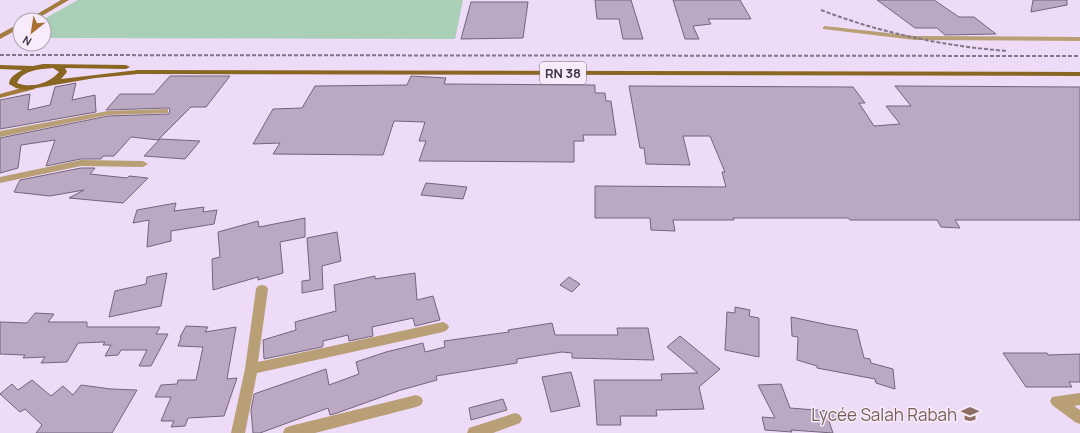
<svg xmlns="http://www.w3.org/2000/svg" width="1080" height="433" viewBox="0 0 1080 433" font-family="Manrope,sans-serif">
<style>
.green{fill:#a9cfb7}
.building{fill:#bba9c3;stroke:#75647c}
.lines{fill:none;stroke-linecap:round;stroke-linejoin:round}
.minor{fill:#b89f76;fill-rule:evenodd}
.secondary{fill:#a17c3c;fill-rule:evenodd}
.primary{fill:#8a6623;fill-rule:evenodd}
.rail{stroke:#827587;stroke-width:2;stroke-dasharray:4 2;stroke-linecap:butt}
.labels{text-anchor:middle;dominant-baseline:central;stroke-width:3;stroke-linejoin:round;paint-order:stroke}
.shield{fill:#f7ebfc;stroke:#766c79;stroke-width:1}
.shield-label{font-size:13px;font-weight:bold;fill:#3e3641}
.near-education-label{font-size:17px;fill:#785e54;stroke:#f7ebfc;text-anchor:end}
</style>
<rect width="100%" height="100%" fill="#eedbf7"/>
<!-- green -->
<polygon class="green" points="78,0 463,0 455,39 44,38 44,20 42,20"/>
<!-- building -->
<g class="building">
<polygon points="595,0 631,0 643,39 623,39 619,19 597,19"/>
<polygon points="673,0 740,0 751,19 708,19 711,24 693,26 699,39 685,39"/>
<polygon points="877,0 934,0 959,17 974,17 996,34 945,35 937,28 915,28"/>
<polygon points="1033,0 1067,0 1067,5 1031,12"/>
<polygon points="471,2 528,2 523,38 461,39"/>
<polygon points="170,76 230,76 206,107 191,107 158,140 131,137 114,156 103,156 101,159 81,159 46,166 55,140 21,145 18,168 0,173 0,138 108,116 169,114 170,109 168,108 106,110 120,94 154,94"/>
<polygon points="411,76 446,78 444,84 595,85 595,93 605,93 606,101 611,101 616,135 583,135 584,141 574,141 574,162 419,161 426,141 419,141 425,122 394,121 383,155 273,154 280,143 253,144 273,109 302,108 315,86 407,85"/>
<polygon points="76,83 72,100 95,95 96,112 0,129 0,100 30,94 28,110 50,105 55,87"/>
<polygon points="629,86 853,87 865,103 859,103 874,126 900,124 886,106 911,106 895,86 1080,87 1080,220 955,220 960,228 941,227 937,220 850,220 848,218 733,218 734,220 673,220 675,231 651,230 650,218 595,218 595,186 726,187 722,172 725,172 710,136 683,136 690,165 646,164 644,148 640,148"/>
<polygon points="160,139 200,141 185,159 144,156"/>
<polygon points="81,168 95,168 90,174 127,178 129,176 148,178 123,203 69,198 84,190 50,196 14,192 20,180"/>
<polygon points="426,183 467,187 463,199 421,195"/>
<polygon points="176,203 174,211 204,207 203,212 217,210 214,224 171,231 171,241 147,247 149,220 133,223 137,210"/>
<polygon points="305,218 305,237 280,242 283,273 258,280 258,277 213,290 212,259 220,257 218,232 258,221 259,227"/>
<polygon points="337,232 341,261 322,266 323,289 302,293 302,281 310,280 307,238"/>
<polygon points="167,273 161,306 109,317 115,291 146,284 147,277"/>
<polygon points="415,273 417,300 433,296 440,320 415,326 413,318 372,327 373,336 349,341 348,335 323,341 323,346 322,347 264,359 263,340 296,330 295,322 336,311 334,285 375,276 375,279"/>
<polygon points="569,277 580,284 572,292 560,285"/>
<polygon points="735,307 750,310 749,316 759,318 759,357 725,350 727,312 735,313"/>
<polygon points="35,313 54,314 48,322 87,322 87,327 160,327 156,334 168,334 151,366 139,366 147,350 121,350 118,355 105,356 111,345 103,345 105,342 78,343 67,362 41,363 45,357 23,358 25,355 0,354 0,322 27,323"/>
<polygon points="791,317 829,325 857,330 864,358 870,359 871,363 893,369 895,389 876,383 875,379 817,368 817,366 797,360 798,337 792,336"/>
<polygon points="552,323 555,335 618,335 617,328 648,328 654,360 572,358 572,353 562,352 517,359 517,363 436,376 437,380 401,390 337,413 330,415 328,408 260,433 253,433 251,410 254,394 326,369 329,385 359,374 356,362 386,352 423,343 425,352 445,347 444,341 509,332 508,330"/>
<polygon points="186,326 208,327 205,332 236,327 227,379 237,378 224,416 188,418 185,426 171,427 174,421 161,421 171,397 155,397 161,385 177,384 178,380 196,380 203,347 178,346 181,338 180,337"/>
<polygon points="680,336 720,369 699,387 704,409 656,410 657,416 620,416 621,425 597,425 594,380 662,380 661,374 698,373 667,347"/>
<polygon points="1003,353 1047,353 1048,355 1080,354 1080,382 1069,382 1072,387 1026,387"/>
<polygon points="571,372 580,406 551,412 542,377"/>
<polygon points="32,380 51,396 63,386 73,395 81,385 111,389 137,390 112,433 36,433 42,425 25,409 20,412 0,394 12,384 18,390"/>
<polygon points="781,384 790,408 853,413 853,419 829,421 833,433 791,430 792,432 765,430 762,417 775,418 758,385"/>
<polygon points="503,399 507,410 471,420 469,408"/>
</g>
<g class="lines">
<!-- minor -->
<g class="minor">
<polygon points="825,26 915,36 1080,37 1080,41 915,40 823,29 823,27"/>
<polygon points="165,109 168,109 168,113 108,115 0,137 0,131 108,111"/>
<polygon points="81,160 143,161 148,164 143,167 81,166 0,183 0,177"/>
<polygon points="262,285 266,286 268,289 258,362 443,322 447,324 449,327 447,330 443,332 257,373 245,433 231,433 245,369 256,289 258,286"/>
<polygon points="1080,393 1080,405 1074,406 1080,410 1080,424 1075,422 1052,405 1050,401 1052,397"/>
<polygon points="416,395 421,397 423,401 421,405 416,407 315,433 283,433 285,428 290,426"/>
<polygon points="515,413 520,415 522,419 520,423 493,433 467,433 469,428"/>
</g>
<!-- secondary -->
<g class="secondary">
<polygon points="61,0 69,0 35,20 27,20"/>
<polygon points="20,23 20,28 0,39 0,34"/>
<polygon points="32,85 35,85 35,89 0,98 0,94"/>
</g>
<!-- primary -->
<path class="primary" d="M43,64L126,65L130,67L126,69L65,68L67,72L61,79L138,70L1080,72V76L138,74L95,78L25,90L16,88L9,84C9,77 17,73 22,70L0,69V65L33,66ZM53,68L59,72C50,83 31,89 17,83C22,70 41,69 53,68Z"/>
<!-- rail -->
<g class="rail">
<path d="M821,10C881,33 943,46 1007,51"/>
<polyline points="0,55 1080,56"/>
</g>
</g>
<!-- icons -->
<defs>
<g id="school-bare" transform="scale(1.38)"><path d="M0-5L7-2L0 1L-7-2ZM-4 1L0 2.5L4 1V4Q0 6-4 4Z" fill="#8d6e63" stroke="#f7ebfc" stroke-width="2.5" paint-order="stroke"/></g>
</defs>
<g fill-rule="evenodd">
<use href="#school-bare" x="970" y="414"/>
</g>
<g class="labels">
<!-- shield labels -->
<rect class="shield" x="540" y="62" width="46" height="22" rx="3"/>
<g class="shield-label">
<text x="563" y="73">RN 38</text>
</g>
<!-- near-education labels -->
<g class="near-education-label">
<text x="957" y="414">Lycée Salah Rabah</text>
</g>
</g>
<!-- north arrow -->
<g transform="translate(32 32) rotate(210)"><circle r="19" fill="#f7ebfc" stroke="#ada3b1"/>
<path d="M0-3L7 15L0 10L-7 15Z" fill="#ab7031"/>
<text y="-6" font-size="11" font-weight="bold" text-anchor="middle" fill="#3e3641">N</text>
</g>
</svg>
